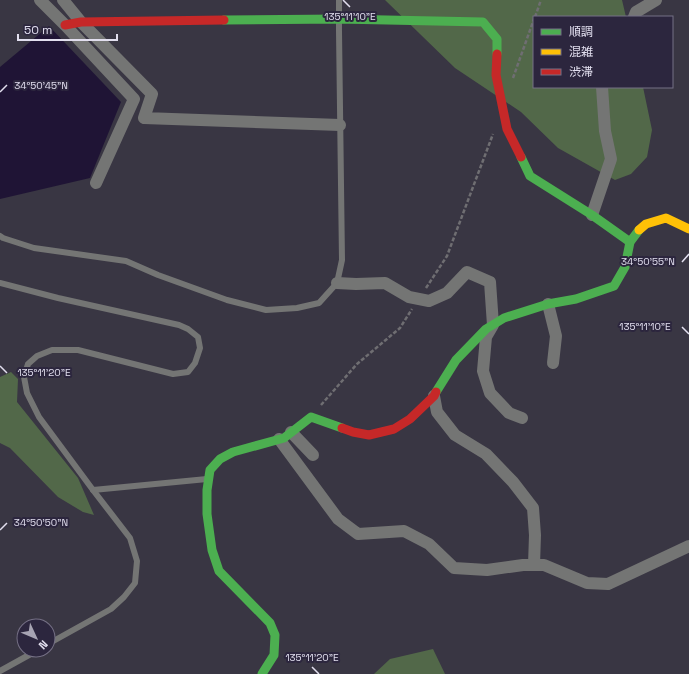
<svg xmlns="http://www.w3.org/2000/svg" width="689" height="674" viewBox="0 0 689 674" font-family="'Space Grotesk','Noto Sans JP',sans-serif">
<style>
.forest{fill:#526849}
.water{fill:#1f1435}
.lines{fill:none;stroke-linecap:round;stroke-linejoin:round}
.path{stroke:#6f6e72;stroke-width:2.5;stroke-dasharray:4 2;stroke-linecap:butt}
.lane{stroke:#747574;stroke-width:6}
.street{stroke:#747574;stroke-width:12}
.fast{stroke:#4caf50;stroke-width:9}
.slow{stroke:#ffc107;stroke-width:9}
.jam{stroke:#c62828;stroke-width:9}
.ticks{fill:none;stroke:#e2dfef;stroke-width:1.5}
.ticks-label{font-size:10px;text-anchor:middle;fill:#e2dfef;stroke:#2c263e;stroke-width:4;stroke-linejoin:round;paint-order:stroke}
</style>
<rect width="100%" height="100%" fill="#393643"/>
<!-- forest -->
<g class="forest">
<polygon points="385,0 622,0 626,17 534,17 534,87 643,87 652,130 647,157 631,174 615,180 558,148 521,112 455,68"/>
<polygon points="11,372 18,379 17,402 78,478 94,515 83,512 58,497 10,448 0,443 0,377"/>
<polygon points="433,649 445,674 374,674 390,659"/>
</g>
<!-- water -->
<polygon class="water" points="49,26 121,102 90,178 0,199 0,67"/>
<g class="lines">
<!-- path -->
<g class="path">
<polyline points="535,17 541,0"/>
<polyline points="513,78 534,19"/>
<polyline points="426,288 447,256 493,134"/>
<polyline points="321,405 357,364 400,328 412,309"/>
</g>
<!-- lane -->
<g class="lane">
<polyline points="0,236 3,238 34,248 126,261 158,275 227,300 266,310 297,308 319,303 337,283 342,260 339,31 339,0"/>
<polyline points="0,283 58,298 179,325 188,329 198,337 200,348 195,363 188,372 173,374 78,350 52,350 37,356 28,364 24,377 27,393 39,417 93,490 130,538 137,561 135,583 124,597 111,609 48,644"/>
<polyline points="93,490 207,479"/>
<polyline points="0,671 38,650"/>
</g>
<!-- street -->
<g class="street">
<polyline points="40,0 65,25 134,99 96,183"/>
<polyline points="63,0 81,22 152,94 144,118 340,125"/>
<polyline points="634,17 636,12 656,0"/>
<polyline points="592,215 611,159 605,131 602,87"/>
<polyline points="337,283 356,284 385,283 409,297 429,301 447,293 467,272 490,282 493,325 486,337 483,371 490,393 509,413 522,418"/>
<polyline points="548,304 556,336 553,363"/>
<polyline points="434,396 437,412 455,435 486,454 513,482 533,508 535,535 534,565"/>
<polyline points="291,432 313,455"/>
<polyline points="279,439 338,519 358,534 404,531 429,544 454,568 487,570 523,565 544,565 587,583 608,584 689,546"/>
</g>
<!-- fast -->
<g class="fast">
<polyline points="224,20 339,19 483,22 497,39 497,54"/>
<polyline points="521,157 530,176 592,215 630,242"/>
<polyline points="436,392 456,360 486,329 504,318 548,304 576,299 614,286 625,267 630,242 639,230"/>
<polyline points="262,674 274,655 275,635 270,623 219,571 212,550 207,514 207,490 210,470 220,459 233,452 284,438 311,417 342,428"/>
</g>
<!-- slow -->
<polyline class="slow" points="639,230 646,224 666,218 689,229"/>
<!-- jam -->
<g class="jam">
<polyline points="65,25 81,22 224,20"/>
<polyline points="497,54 496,75 507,129 521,157"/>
<polyline points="342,428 353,432 369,435 394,429 410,419 434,396 436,392"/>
</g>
</g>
<!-- ticks -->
<path class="ticks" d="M343,0L350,7M0,92L7,85M682,262L689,254M682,327L689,334M0,366L7,373M0,530L7,523M312,667L319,674"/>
<g class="ticks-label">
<text x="350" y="20">135°11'10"E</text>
<text x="41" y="89">34°50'45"N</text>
<text x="648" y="265">34°50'55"N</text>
<text x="645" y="330">135°11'10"E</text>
<text x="44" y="376">135°11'20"E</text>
<text x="41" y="526">34°50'50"N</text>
<text x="312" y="661">135°11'20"E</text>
</g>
<!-- legend -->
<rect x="533" y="16" width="140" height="72" fill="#2c263e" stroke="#757085"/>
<rect x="541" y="29" width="20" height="6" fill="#4caf50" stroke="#757085"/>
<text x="569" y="36" font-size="12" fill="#e2dfef">順調</text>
<rect x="541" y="49" width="20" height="6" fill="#ffc107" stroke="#757085"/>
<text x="569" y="56" font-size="12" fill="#e2dfef">混雑</text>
<rect x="541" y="69" width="20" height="6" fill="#c62828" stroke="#757085"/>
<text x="569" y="76" font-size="12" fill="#e2dfef">渋滞</text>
<!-- north arrow -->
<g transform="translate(36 638) rotate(134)"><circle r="19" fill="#2c263e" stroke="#757085"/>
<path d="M0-3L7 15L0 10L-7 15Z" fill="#a7a4b3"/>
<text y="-6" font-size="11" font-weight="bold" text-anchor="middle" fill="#e2dfef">N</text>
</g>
<!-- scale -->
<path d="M18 34v6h99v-6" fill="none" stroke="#e2dfef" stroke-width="2"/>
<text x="24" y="34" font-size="12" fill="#e2dfef" stroke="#2c263e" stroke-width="3" paint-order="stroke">50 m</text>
</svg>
